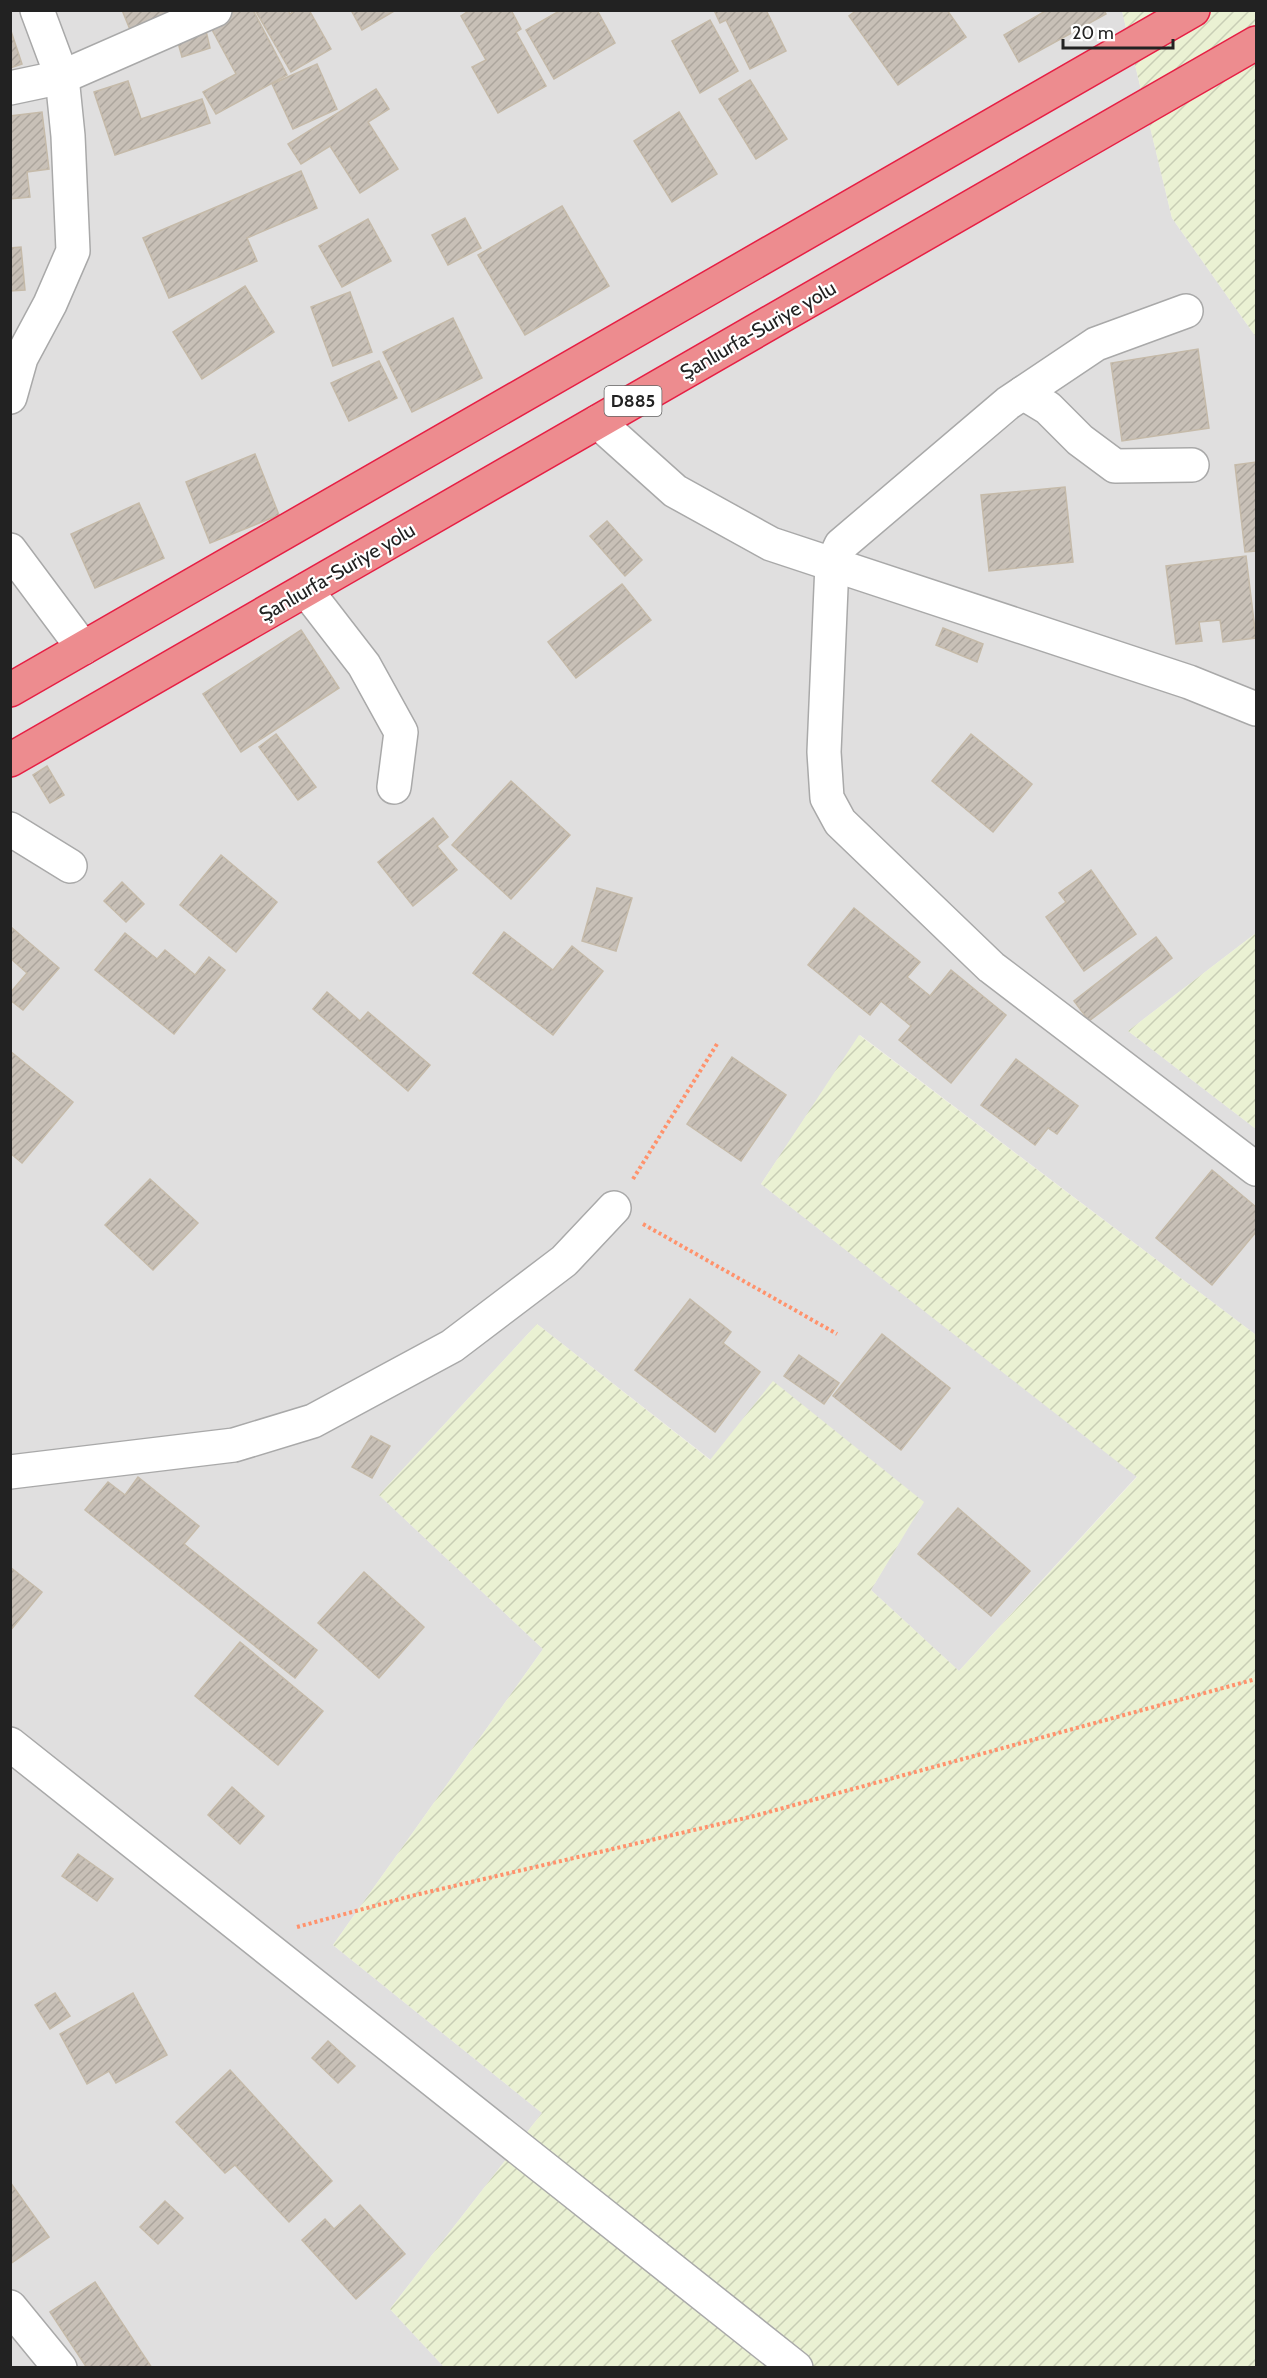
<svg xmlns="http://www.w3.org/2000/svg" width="1267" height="2378" viewBox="0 0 1267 2378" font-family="Cabin,sans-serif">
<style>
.residential{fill:#e0dfdf}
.farmland{fill:url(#farmland-furrows)}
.building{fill:url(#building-hatch);stroke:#c5baa9;stroke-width:1.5}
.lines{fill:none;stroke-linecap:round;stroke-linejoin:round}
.minor-casing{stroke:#a9a9a9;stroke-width:36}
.highway-casing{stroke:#e61f44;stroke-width:36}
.path{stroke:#ff926c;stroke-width:4;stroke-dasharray:3 3;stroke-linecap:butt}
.minor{stroke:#fff;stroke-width:33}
.highway{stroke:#ed8c8f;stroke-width:33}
.labels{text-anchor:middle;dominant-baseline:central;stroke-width:4.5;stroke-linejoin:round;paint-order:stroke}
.shield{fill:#fff;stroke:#646464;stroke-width:1.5}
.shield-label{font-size:18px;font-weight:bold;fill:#222}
.street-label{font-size:20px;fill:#222;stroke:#fff}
</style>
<defs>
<pattern id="farmland-furrows" width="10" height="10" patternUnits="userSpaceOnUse" patternTransform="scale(1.5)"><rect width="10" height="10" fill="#eaf1d3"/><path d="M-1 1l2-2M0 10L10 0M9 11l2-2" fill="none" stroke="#c8ceb5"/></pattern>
<pattern id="building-hatch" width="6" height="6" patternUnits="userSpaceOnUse" patternTransform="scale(1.5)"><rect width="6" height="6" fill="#c8c0b7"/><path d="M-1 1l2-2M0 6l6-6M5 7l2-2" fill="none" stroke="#aca59d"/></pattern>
</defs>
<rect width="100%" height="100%" fill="#f2f0e8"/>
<!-- residential -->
<polygon class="residential" points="11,11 1122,11 1172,218 1256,337 1256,933 1128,1031 1256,1129 1256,1335 860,1035 761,1184 1137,1476 959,1671 871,1590 923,1502 711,1460 537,1324 379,1495 543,1649 333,1945 542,2113 390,2309 444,2367 11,2368"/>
<!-- farmland -->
<g class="farmland">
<polygon points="1122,11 1256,11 1256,337 1172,218"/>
<polygon points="1256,933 1256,1129 1128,1031"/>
<polygon points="859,1035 1256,1335 1256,2367 444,2367 390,2309 542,2113 333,1945 543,1649 379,1495 537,1324 710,1460 773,1381 924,1502 871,1590 959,1671 1137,1477 761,1184"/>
</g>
<!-- building -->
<g class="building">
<polygon points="122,10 184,10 131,32"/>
<polygon points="237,10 253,10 287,75 216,114 203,92 236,74 210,26"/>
<polygon points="255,10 288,10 290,14 295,10 309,10 331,49 291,72"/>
<polygon points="351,10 396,10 362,30"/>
<polygon points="470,10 511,10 521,29 516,32 546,86 498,113 472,67 486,60 461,16"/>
<polygon points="561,10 597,10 615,43 554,79 526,30"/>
<polygon points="714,10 766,10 786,51 750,69 726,20 720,23"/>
<polygon points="857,10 947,10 966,37 898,85 849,16"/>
<polygon points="1047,10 1104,10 1106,14 1019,62 1004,35"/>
<polygon points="710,20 738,71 700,93 672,41"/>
<polygon points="10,28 22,64 10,68"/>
<polygon points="206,31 210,48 182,57 177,39"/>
<polygon points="317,64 337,109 293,129 272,84"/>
<polygon points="750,80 787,139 756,159 719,99"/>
<polygon points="128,81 141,119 202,99 210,123 115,155 94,92"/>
<polygon points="376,89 389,109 368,122 398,169 360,193 330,146 301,164 288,144"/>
<polygon points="42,112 49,169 27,172 30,197 10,199 10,116"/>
<polygon points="679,112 717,174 672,202 634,141"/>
<polygon points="301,171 317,208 247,238 257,261 169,298 143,238"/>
<polygon points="562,206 609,286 525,335 478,255"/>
<polygon points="465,218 481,248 448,265 432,235"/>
<polygon points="368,219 391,261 342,287 319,246"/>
<polygon points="21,247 25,290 10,291 10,248"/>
<polygon points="245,286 274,332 202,379 173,332"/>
<polygon points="350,292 372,352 333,366 311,307"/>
<polygon points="453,318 482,378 412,412 383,352"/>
<polygon points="1198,349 1209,428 1122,441 1111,363"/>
<polygon points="379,361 397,398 349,421 331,383"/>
<polygon points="255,454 279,515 210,543 186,482"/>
<polygon points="1256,462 1256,551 1245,552 1235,465"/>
<polygon points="1065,487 1073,562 989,571 981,495"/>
<polygon points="139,503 164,558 95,588 71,534"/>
<polygon points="607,521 642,560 625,576 590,536"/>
<polygon points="1246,556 1256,638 1223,642 1220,620 1199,622 1202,641 1176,644 1166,566"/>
<polygon points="622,584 651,620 576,678 548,642"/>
<polygon points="943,628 983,644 977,662 936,645"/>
<polygon points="301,630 339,688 241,752 203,694"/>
<polygon points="276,734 316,787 298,800 259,747"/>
<polygon points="971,734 1032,784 993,832 932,781"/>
<polygon points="47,766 64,795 50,803 33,775"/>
<polygon points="511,781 570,835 511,899 452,845"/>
<polygon points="433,818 448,837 437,846 457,870 413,906 378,862"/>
<polygon points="221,855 277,902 236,952 180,905"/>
<polygon points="1091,870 1136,934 1084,971 1046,917 1066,902 1059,893"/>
<polygon points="122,882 144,904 126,922 104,901"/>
<polygon points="597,888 632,898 616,951 582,941"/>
<polygon points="854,908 920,962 907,977 930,996 951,970 1006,1015 951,1083 899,1040 911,1026 881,1001 870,1015 808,965"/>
<polygon points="11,927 59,968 23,1010 10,1000 10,993 27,973 10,958"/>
<polygon points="504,932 553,970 572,946 603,971 553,1035 473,973"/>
<polygon points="125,933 157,959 165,950 195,975 209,957 225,970 174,1034 95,970"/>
<polygon points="1156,937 1172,958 1089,1021 1074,1001"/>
<polygon points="327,992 360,1021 368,1012 430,1065 408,1091 313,1009"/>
<polygon points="10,1051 73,1102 22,1163 10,1153"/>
<polygon points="732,1057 786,1095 741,1161 687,1124"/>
<polygon points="1016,1059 1078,1106 1057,1134 1048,1128 1035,1145 981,1105"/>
<polygon points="1212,1170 1256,1207 1256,1232 1212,1285 1156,1238"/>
<polygon points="150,1179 198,1223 153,1270 105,1225"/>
<polygon points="690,1299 731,1332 723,1343 760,1372 715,1432 635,1370"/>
<polygon points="882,1334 950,1388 901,1450 833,1396"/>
<polygon points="799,1355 839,1383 824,1404 784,1376"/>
<polygon points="371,1436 390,1446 372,1478 352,1467"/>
<polygon points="138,1477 199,1526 184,1544 317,1650 295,1678 85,1510 108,1482 125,1495"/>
<polygon points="958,1508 1030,1571 991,1616 918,1554"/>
<polygon points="10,1567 42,1592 10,1631"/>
<polygon points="364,1572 424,1627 379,1678 318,1623"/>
<polygon points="240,1642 323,1711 278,1765 195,1696"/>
<polygon points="232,1787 264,1816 240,1844 208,1815"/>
<polygon points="78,1854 113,1879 97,1901 62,1876"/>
<polygon points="55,1993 70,2016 50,2029 35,2005"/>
<polygon points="133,1993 167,2055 116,2083 109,2071 87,2084 60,2034"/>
<polygon points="328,2041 355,2066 338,2083 312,2058"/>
<polygon points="230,2070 332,2181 289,2222 235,2165 225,2173 176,2122"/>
<polygon points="10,2182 49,2237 10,2264"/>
<polygon points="165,2201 183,2218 158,2244 140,2227"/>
<polygon points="360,2205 405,2254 356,2299 302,2240 325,2219 334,2229"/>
<polygon points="95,2282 152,2368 87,2368 50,2312"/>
</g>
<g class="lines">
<!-- minor casing -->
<g class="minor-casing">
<g id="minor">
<polyline points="10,88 62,77 215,10"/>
<polyline points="1186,311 1096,344 1008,403 841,545 832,564 824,752 827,798 840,822 991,967 1256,1169"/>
<polyline points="1023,393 1048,408 1080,440 1115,466 1192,465"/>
<polyline points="10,397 21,358 50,304 73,251 68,136 62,77 37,10"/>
<polyline points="598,422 675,491 771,544 1189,682 1256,709"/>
<polyline points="10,550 83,648"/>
<polyline points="306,590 364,665 401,732 394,787"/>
<polyline points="10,829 70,866"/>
<polyline points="10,1472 234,1445 313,1421 452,1346 564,1261 614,1208"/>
<polyline points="10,1744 796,2368"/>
<polyline points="10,2307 60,2368"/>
</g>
</g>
<!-- highway casing -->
<g class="highway-casing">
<g id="highway">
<polyline points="10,690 1193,10"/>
<polyline points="10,760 1256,43"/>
</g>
</g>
<!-- path -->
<g class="path">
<polyline points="633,1179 717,1044"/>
<polyline points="643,1224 837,1334"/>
<polyline points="297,1927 411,1896 754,1816 1256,1679"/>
</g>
<!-- minor -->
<use href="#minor" class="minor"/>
<!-- highway -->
<use href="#highway" class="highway"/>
</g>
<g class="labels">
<!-- shield labels -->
<rect class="shield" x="604.5" y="386" width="57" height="30" rx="4.5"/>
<g class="shield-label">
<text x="633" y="401">D885</text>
</g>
<!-- street labels -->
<g class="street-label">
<text transform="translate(758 330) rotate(-30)">Şanlıurfa-Suriye yolu</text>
<text transform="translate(337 572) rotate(-30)">Şanlıurfa-Suriye yolu</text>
</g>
</g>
<!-- border -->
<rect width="1267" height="2378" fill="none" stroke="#222222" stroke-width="24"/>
<!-- scale -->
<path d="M1063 39v9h110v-9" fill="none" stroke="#222222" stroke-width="3"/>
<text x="1072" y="39" font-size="18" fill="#222222" stroke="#ffffff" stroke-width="4.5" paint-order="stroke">20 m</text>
</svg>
